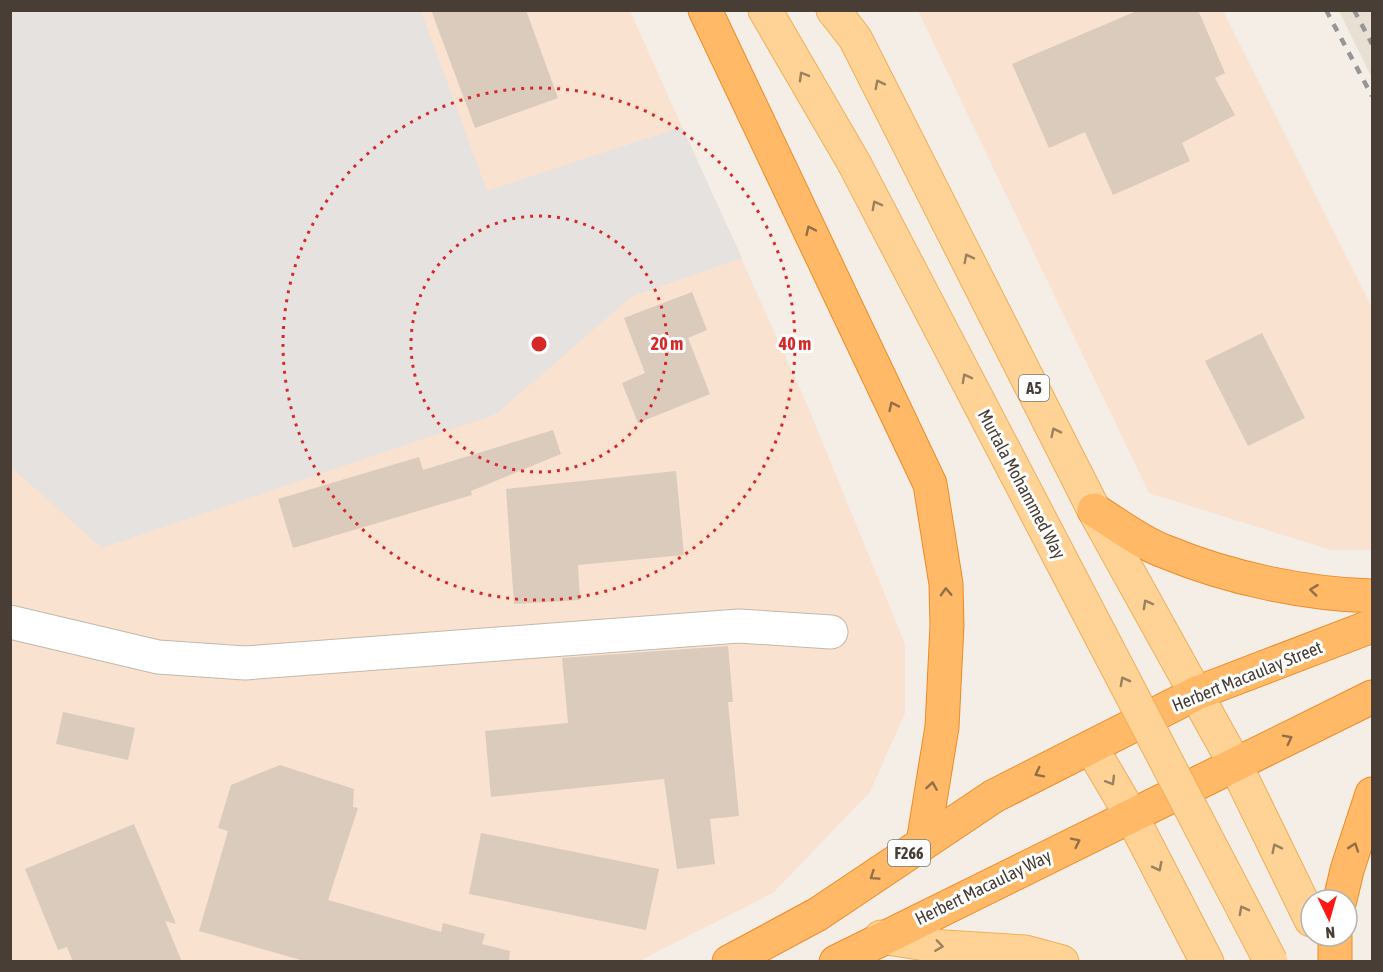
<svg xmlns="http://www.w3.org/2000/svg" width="1383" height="972" viewBox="0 0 1383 972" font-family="'Asap Condensed',sans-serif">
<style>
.residential{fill:#e9e0d4}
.commercial{fill:#f9e2cf}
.parking{fill:#e5e2df}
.building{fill:#dbcbbd}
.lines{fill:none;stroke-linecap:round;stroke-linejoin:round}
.minor-casing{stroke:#c4b8ab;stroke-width:35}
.major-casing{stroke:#efaf59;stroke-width:35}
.highway-casing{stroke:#ed8b28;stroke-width:35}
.minor{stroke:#fff;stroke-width:33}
.major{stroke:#ffd395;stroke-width:33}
.highway{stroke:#ffb967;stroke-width:33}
.rail{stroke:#969696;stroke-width:4.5;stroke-dasharray:8 8;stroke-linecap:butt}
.major-bridge-casing{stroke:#efaf59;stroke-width:35;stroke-linecap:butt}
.major-bridge{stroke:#ffd395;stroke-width:33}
.oneway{stroke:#9a8160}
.oneway2{stroke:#916f49}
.ring{fill:none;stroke:#d62828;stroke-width:3;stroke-dasharray:3 6}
.labels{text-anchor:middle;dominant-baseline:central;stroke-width:6;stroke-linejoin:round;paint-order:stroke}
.shield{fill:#fff;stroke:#7f7872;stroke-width:1.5}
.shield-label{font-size:16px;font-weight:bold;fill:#483e35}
.street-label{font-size:18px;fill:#483e35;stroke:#fff}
.centre{fill:#d62828;stroke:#fff;stroke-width:3}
.ring-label{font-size:18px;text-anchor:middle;font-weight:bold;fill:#d62828;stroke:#fff;stroke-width:6;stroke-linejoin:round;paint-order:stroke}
</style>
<rect width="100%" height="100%" fill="#f5eee6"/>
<!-- residential -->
<polygon class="residential" points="1339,11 1372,11 1372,78"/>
<!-- commercial -->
<g class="commercial">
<polygon points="10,11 630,11 809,409 905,644 905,713 870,792 773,893 639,961 11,961"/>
<polygon points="918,11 1223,11 1372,307 1372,550 1331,550 1149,493"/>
</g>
<!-- parking -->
<polygon class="parking" points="11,10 421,11 487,191 682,127 742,258 632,296 496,414 102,548 11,467"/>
<!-- building -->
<g class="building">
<polygon points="431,10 526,10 558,98 475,128"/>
<polygon points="1139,10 1198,10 1225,73 1215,78 1235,115 1182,143 1190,161 1113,195 1085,132 1049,148 1012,64"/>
<polygon points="692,292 707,330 688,338 710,394 638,423 622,383 645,373 624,318"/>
<polygon points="1262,333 1305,418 1248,446 1205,361"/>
<polygon points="553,430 561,454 471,491 472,495 293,548 278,499 419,457 423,470"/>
<polygon points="676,471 684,555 578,565 580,600 514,604 506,489"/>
<polygon points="728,646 733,702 728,702 739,816 710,819 715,864 677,869 664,779 491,797 485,731 568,723 562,658"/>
<polygon points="63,712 135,728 128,760 56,744"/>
<polygon points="280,765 354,789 353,807 358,808 328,900 441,932 443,923 485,934 482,944 510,951 509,962 308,962 199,931 228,831 218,828 231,785"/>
<polygon points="134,824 176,924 165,921 182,962 73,962 67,947 58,950 25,869"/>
<polygon points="481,833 659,869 646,930 469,894"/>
</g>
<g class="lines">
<!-- minor casing -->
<g class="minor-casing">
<polyline id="minor" points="10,622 158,657 245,663 739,626 831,632"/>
</g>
<!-- major casing -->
<g class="major-casing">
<g id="major">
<polyline points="765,10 854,163"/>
<polyline points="833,10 855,38 1094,510 1236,766 1311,920"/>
<polyline points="1091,747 1131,815 1207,962"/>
<polyline points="881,937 945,947 1025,952 1062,962"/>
</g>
</g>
<!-- highway casing -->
<g class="highway-casing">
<g id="highway">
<polyline points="705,10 930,484 946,584 947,625 942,727 923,843"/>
<path d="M1094,510C1117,524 1141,543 1166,552C1229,578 1304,594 1372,596"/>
<polyline points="1340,900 1347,870 1372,794"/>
<polyline points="729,962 818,914 994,796 1197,693 1372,626"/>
<polyline points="836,962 1372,697"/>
<polyline points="1335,962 1335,936"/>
</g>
</g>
<!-- minor -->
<use href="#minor" class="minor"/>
<!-- major -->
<use href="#major" class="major"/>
<!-- highway -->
<use href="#highway" class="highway"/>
<!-- rail -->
<g class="rail">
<polyline points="1326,10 1372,96"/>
<polyline points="1354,10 1372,44"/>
</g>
<!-- major-bridge casing -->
<g class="major-bridge-casing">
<polyline id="major-bridge" points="854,163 1271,962"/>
</g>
<!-- major-bridge -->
<use href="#major-bridge" class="major-bridge"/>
</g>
<!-- one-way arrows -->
<defs><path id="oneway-chevron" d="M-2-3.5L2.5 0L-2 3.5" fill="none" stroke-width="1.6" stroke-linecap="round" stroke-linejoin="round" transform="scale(1.5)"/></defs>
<g class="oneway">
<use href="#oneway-chevron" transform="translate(803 76) rotate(-120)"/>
<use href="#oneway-chevron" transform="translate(879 84) rotate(-117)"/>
<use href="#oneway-chevron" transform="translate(876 205) rotate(-118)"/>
<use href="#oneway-chevron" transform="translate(968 258) rotate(-117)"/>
<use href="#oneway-chevron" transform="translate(966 378) rotate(-118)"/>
<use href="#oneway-chevron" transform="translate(1055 432) rotate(-116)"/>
<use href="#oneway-chevron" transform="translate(1147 604) rotate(-119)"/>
<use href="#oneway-chevron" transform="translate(1124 681) rotate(-118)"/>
<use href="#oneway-chevron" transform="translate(1111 781) rotate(59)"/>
<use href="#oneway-chevron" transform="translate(1276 848) rotate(-116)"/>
<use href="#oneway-chevron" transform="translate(1158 867) rotate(63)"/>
<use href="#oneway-chevron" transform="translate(1243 910) rotate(-118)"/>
<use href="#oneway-chevron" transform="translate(939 946) rotate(8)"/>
</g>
<g class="oneway2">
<use href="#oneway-chevron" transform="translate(810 230) rotate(-115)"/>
<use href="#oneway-chevron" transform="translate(893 406) rotate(-115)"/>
<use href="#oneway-chevron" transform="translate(1314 590) rotate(-173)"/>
<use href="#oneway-chevron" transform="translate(946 592) rotate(-92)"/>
<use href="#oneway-chevron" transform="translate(1288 739) rotate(-27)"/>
<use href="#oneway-chevron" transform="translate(1039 773) rotate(153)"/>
<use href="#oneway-chevron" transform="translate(932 786) rotate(-81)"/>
<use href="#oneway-chevron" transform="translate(1076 842) rotate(-26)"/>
<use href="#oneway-chevron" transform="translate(1354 847) rotate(-71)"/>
<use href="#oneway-chevron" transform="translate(874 876) rotate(146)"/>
</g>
<!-- distance rings -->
<g class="ring">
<circle cx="539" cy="344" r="128"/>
<circle cx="539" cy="344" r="256"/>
</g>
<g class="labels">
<!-- shield labels -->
<g class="shield">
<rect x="1019" y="375" width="30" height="26" rx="4.5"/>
<rect x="888" y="840" width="42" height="26" rx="4.5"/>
</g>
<g class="shield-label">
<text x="1034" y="388">A5</text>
<text x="909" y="853">F266</text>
</g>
<!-- street labels -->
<g class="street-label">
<text transform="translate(1022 484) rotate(62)">Murtala Mohammed Way</text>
<text transform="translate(1247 676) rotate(-22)">Herbert Macaulay Street</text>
<text transform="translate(983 887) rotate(-26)">Herbert Macaulay Way</text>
</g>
</g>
<circle cx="539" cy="344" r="9" class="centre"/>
<g class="ring-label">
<text x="667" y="350">20 m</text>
<text x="795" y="350">40 m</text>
</g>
<!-- border -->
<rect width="1383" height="972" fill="none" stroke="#483e35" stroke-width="24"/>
<!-- north arrow -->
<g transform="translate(1329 918) rotate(175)"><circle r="28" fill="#ffffff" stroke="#b6b2ae" stroke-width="1.5"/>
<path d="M0-4.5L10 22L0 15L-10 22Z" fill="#ff1813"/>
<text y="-9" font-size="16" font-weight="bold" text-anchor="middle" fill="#483e35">N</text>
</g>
</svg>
